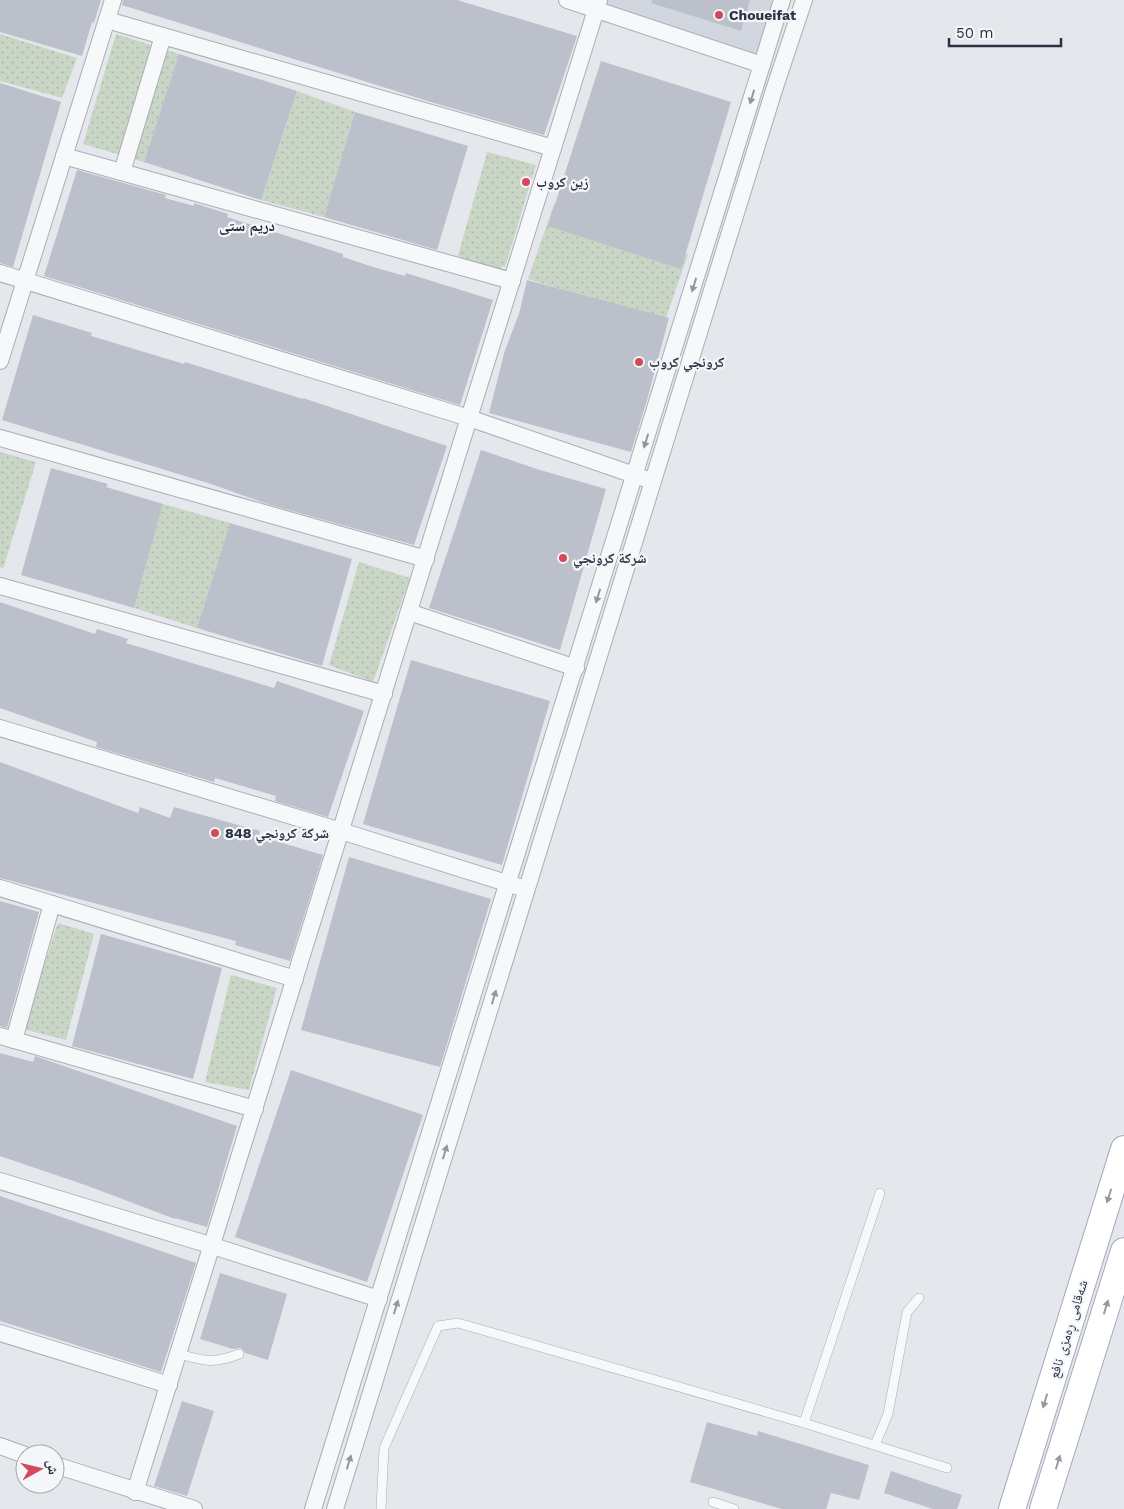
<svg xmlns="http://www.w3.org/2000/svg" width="1124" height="1509" viewBox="0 0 1124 1509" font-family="'Work Sans','Noto Naskh Arabic',sans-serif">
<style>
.built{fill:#d2d6de}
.grass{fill:url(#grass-dots)}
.building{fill:#bbc0ca}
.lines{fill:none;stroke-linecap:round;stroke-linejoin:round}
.service-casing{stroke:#a9aeb7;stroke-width:10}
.minor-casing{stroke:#a9aeb7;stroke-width:18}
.primary-casing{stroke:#a3abb8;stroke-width:28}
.service{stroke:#f7f8fa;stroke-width:9}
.minor{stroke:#f7f8fa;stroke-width:16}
.primary{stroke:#fff;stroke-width:26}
.oneway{fill:#9196a0}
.oneway2{fill:#959aa2}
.poi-dot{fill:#d1495b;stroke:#f4f6f9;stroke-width:2}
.labels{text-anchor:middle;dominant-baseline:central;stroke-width:4.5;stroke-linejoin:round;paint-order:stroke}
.poi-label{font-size:14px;font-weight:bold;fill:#2b3445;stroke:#f4f6f9;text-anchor:start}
.street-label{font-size:14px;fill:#2b3445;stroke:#f4f6f9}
.neighbourhood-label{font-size:15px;font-weight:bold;fill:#1d2536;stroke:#f4f6f9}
</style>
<defs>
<pattern id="grass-dots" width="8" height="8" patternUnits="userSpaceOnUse" patternTransform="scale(1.25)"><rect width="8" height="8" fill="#c9d6c5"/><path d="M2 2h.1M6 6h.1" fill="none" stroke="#adb8ab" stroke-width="1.8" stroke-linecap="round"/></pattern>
</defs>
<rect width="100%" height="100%" fill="#e4e7ec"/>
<!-- built -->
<polygon class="built" points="599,0 782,0 762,65 596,9"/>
<!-- grass -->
<g class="grass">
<polygon points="0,34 77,58 62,98 0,81"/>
<polygon points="116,34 179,54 144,162 83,144"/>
<polygon points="297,91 355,112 324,217 261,200"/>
<polygon points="487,152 536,165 505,267 502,266 500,271 458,256"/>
<polygon points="554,204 688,254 665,321 528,279"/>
<polygon points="0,452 36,462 3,569 0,567"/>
<polygon points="163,504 230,523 197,628 134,608"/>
<polygon points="359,562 410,578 373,682 329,665"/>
<polygon points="58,923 94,934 66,1040 23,1029"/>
<polygon points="231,975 277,988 249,1090 205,1082"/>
</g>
<!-- building -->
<g class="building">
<polygon points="0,0 101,0 94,23 92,22 82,56 0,32"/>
<polygon points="123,0 457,0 577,36 544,135 434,103 122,5"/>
<polygon points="652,0 750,0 741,31 651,3"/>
<polygon points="179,54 297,91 261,200 144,162"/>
<polygon points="601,61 731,102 681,269 548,226"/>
<polygon points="0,83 61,102 13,267 0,263"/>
<polygon points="355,112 468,146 437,250 324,217"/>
<polygon points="77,170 166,195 165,198 194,206 194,203 228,214 227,217 343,254 343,257 373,267 405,276 406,273 493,300 460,405 44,276"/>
<polygon points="527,280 669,318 647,400 631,452 489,413 505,350 519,314"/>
<polygon points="33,315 92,333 91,336 184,364 185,362 303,399 303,398 447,446 414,545 267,504 211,484 2,420"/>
<polygon points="481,450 540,470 606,489 560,650 429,608"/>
<polygon points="51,468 108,484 106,487 163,504 134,608 21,575"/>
<polygon points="230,523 352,559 322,666 197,628"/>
<polygon points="0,602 95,634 97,629 128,639 126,643 274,688 277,681 364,711 328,817 275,801 276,796 215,778 214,782 96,747 97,742 0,708"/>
<polygon points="411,660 550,701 502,865 363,824"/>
<polygon points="0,762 138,813 140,807 170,818 174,807 260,831 259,836 323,855 290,961 235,945 236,941 0,878"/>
<polygon points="349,857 491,899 440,1067 301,1030"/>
<polygon points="0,901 39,912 7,1028 0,1026"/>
<polygon points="101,934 222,968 193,1079 72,1046"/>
<polygon points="0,1053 33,1062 35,1056 237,1126 207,1227 175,1218 175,1219 88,1186 0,1156"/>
<polygon points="291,1070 423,1115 367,1282 235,1237"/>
<polygon points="0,1196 196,1263 161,1372 0,1321"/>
<polygon points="220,1273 287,1294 268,1360 245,1353 241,1348 233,1349 200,1339"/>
<polygon points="182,1401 214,1411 187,1496 154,1486"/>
<polygon points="707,1422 757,1436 758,1431 869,1465 859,1500 831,1493 826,1509 782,1509 690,1482"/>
<polygon points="891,1471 962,1495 957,1509 933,1509 884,1493"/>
</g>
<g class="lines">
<!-- service casing -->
<g class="service-casing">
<g id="service">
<path d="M179,1354C204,1361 214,1364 239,1354"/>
<polyline points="804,1423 880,1193"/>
<polyline points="875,1445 888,1414 907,1312 919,1298"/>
<polyline points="713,1502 734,1509"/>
<polyline points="381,1509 384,1448 438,1326 458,1323 804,1423 947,1468"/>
</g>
</g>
<!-- minor casing -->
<g class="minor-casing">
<g id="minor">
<polyline points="567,0 762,65"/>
<polyline points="107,20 553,148"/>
<polyline points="64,156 512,281"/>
<polyline points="122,172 163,36"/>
<polyline points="0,273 469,418 646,479"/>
<polyline points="0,361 113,0"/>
<polyline points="0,438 426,559"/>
<polyline points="0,586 384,694"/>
<polyline points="409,612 576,668"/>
<polyline points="0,728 341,831 519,887"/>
<polyline points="0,888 295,979"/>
<polyline points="0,1036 255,1109"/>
<polyline points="14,1040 52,904"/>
<polyline points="0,1181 213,1246 379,1299"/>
<polyline points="0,1333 169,1385"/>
<polyline points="0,1446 25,1455"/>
<polyline points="55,1465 194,1509"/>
<polyline points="135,1492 599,0"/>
<polyline points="313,1509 782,0"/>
<polyline points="335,1509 774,90 804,0"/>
</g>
</g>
<!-- primary casing -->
<g class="primary-casing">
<g id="primary">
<polyline points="1012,1509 1124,1149"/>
<polyline points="1043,1509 1124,1251"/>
</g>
</g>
<!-- service -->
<use href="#service" class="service"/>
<!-- minor -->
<use href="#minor" class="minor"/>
<!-- primary -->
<use href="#primary" class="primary"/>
</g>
<!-- one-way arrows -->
<defs><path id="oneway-solid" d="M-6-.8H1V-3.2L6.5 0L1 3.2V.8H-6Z" transform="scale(1.25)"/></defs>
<g class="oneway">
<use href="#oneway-solid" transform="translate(752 97) rotate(107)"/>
<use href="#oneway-solid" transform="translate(694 285) rotate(107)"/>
<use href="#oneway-solid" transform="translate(646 441) rotate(107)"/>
<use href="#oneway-solid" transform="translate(598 596) rotate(107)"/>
<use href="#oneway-solid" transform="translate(494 997) rotate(-73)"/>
<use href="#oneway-solid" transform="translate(445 1152) rotate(-73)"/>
<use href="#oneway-solid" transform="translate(396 1307) rotate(-73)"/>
<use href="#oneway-solid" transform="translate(349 1462) rotate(-73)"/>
</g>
<g class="oneway2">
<use href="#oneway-solid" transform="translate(1109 1196) rotate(107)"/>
<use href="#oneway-solid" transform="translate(1106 1307) rotate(-73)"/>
<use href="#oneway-solid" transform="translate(1045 1401) rotate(107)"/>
<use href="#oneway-solid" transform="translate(1058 1462) rotate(-73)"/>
</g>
<!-- markers -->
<g class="poi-dot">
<circle cx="719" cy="15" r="5"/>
<circle cx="526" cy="182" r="5"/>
<circle cx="639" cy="362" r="5"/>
<circle cx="563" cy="558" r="5"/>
<circle cx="215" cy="833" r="5"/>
</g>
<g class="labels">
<!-- poi labels -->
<g class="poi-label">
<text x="729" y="15">Choueifat</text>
<text x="536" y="182">زين كروب</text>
<text x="649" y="362">كرونجي كروب</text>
<text x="573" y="558">شركة كرونجي</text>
<text x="225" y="833">شركة كرونجي 848</text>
</g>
<!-- street labels -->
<g class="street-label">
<text transform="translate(1068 1329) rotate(-73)">شەقامی ڕەمزی نافع</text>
</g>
<!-- neighbourhood labels -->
<g class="neighbourhood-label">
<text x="247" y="226">دریم ستی</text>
</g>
</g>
<!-- north arrow -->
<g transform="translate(40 1469) rotate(82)"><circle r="24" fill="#f4f6f9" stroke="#a4a8b1"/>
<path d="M0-4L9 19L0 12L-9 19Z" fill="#d1495b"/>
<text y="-8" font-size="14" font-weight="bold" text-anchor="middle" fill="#2b3445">ش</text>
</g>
<!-- scale -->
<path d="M949 38v8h112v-8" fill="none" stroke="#2b3445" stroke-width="2.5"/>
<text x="956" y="38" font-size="15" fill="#2b3445" stroke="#f4f6f9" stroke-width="4" paint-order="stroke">50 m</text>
</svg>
